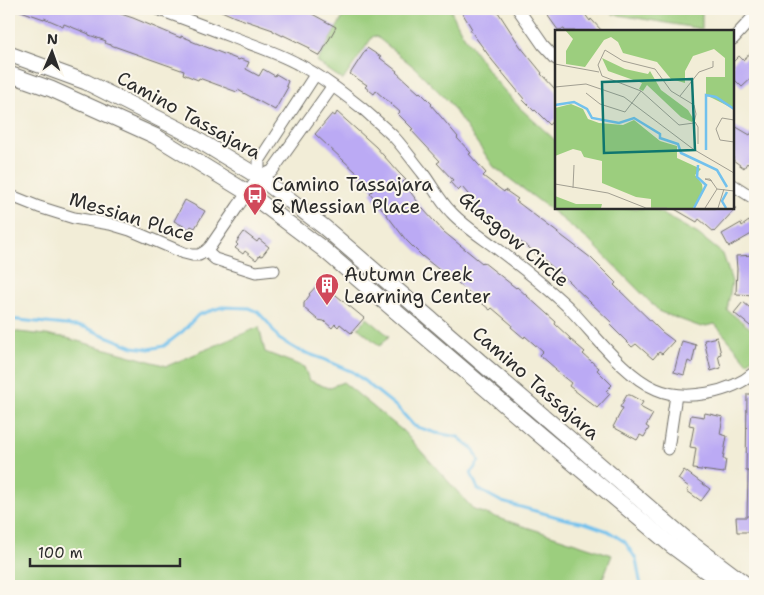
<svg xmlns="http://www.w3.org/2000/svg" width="764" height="595" viewBox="0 0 764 595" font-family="'Shantell Sans',sans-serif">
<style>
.green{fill:#9cce7e;stroke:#647c54}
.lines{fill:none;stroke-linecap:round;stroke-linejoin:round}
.stream{stroke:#72c1ed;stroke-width:3}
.building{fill:#bbaaf4}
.street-casing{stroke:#716f67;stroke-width:13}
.secondary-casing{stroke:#716f67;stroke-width:17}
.street{stroke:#fff;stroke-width:11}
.secondary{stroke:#fff;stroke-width:15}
.labels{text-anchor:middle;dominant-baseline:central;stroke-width:4;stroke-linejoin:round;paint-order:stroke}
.street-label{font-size:19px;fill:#2b2b2b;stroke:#fbf7ec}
.poi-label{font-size:19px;fill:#2b2b2b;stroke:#fbf7ec;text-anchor:start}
.inset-river{fill:none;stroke:#72c1ed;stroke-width:2.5}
.inset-road{fill:none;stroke:#a29f92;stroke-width:1}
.view{fill:#0f766e;fill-opacity:0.15;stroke:#0f766e;stroke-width:2.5}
.inset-edge{fill:none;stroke:#2b2b2b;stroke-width:2.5}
</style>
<rect width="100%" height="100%" fill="#fbf7ec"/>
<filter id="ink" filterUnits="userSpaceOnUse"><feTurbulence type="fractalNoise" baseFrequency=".02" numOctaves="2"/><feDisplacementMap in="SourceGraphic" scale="10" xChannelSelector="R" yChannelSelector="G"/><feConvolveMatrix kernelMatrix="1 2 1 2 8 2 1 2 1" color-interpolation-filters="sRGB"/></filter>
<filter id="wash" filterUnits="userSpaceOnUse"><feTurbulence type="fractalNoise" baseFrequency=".0096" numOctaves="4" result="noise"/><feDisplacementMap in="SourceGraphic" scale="20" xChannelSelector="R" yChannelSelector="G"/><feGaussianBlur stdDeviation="1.12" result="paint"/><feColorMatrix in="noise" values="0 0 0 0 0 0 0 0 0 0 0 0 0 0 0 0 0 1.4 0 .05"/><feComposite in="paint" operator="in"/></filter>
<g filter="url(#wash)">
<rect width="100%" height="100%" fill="#f2edd7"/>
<!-- green -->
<g class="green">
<polygon points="327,9 450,9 462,33 494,79 520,108 556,141 556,208 652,208 698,234 723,254 732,282 727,310 755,332 755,354 748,363 715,324 701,327 660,312 593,244 550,209 494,167 448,101 414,67 377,37 373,36 343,80 317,62 343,17"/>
<polygon points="605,9 702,9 702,29 613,14"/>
<polygon points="367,318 389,336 380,346 358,328"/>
<polygon points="259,327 265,352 304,367 309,380 328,388 343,382 403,431 474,510 612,555 600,586 9,586 9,331 63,337 167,366"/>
</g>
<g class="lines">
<!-- stream -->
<polyline class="stream" points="9,319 84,327 133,347 149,349 164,346 183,331 198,315 222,307 249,308 258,312 269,324 279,339 298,350 323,359 353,372 398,408 414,426 436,433 458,437 474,450 479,461 471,473 478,489 502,502 565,519 585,523 608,531 625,542 636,559 641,586"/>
</g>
<g id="blocks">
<!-- building -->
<g class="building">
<polygon points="18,9 106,9 133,18 181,38 181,36 191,40 191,41 239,60 240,59 249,62 246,69 259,76 263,69 275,76 276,74 288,81 286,86 288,87 275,110 238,90 237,92 199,78 198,80 183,74 184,71 105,43 106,41 89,35 89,34 64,24 63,26 44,18 44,19 18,10"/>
<polygon points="217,9 303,9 336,27 320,56 309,50 310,48 283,35 283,36 273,31 273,30 235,17"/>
<polygon points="460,9 494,9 497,12 498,12 520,46 542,73 541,74 556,90 556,118 550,125 535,110 534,111 523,100 524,99 492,60 470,30 472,29"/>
<polygon points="543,9 581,9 590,21 591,19 602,31 565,31 564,29 558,30"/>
<polygon points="367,48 381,57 380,58 397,71 396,72 419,93 420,92 432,104 431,105 458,137 457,138 471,153 469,154 486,173 483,176 504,192 505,190 518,199 516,201 591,258 616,283 614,285 662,332 674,341 662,354 659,352 653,359 636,344 632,347 610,325 612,323 567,280 568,280 544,260 543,261 535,255 536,253 511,235 511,236 502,229 503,228 470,204 473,200 462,187 458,191 450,182 453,180 437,163 440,161 411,130 413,129 398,114 400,112 376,91 374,94 365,87 367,85 350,74"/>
<polygon points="755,49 755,75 742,87 733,78 733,62 739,56 743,60"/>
<polygon points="337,112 376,147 399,173 406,180 403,182 423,209 444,232 482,263 483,262 516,288 517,287 556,322 555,324 570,338 570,339 585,352 583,354 599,368 597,370 612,385 606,391 610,394 597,408 569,386 571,383 555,370 556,369 540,355 543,352 525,336 524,338 511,327 512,325 492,308 490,310 458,283 443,272 443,273 422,256 406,240 370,193 373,190 356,172 315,134 332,114 335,116"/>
<polygon points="733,125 750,135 755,128 755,171 747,163 744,168 733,160"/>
<polygon points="185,200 205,211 195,228 191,226 189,229 174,221"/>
<polygon points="673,208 736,208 714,232 699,219 697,222"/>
<polygon points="749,221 755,232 729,247 722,234 741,223 742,226"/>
<polygon points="244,232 257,242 259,239 269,247 262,256 260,255 256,260 245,251 243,254 235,248 238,245 236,243"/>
<polygon points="755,255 755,295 736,294 737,269 736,256"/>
<polygon points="320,282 364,318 351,333 340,324 338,327 335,324 332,328 324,321 318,320 304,308 304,303 310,295 309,294"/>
<polygon points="743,302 755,312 755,330 734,313"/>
<polygon points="717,337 721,354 718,355 721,368 711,371 704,340"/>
<polygon points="682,341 696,345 692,363 688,361 684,375 674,372"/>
<polygon points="747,394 755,394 755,532 737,532 736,517 747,517 748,471 746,471"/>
<polygon points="627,395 630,395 643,402 640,407 653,414 646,426 649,428 644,437 640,435 637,440 613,427 623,408 620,407"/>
<polygon points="705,413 723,417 720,434 727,436 723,459 726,459 724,473 693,469 696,448 690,447 694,426 689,425 691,415 704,417"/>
<polygon points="684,470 710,489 701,501 687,491 689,487 678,479"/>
</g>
</g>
</g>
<g filter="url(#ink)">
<use href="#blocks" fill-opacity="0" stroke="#716f67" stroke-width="1"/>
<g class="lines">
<!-- street casing -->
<g class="street-casing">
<g id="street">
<path d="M157,9C183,18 209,28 235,38C256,46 278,53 298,64C320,75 344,94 363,109C373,118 384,127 394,137C404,148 413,161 422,172C432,185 439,200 451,212C464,226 480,236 495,247C520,266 545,285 568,307C593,332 624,376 656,389C685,402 731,393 755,372"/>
<polyline points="518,9 543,45 556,59"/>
<polyline points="733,39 755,15"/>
<polyline points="259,177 259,161 315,75"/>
<polyline points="733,185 755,199"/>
<polyline points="9,195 39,207 74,218 110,224 130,230 184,253 192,255 199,255 206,251 210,247 238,206 259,177 272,171 332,87"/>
<polyline points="206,251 215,259 256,272 274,270"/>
<polyline points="668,449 676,395"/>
</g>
</g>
<!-- secondary casing -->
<g class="secondary-casing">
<g id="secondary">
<polyline points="9,54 86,82 183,131 259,177 324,227 687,540 748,586"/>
<polyline points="9,74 51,89 155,136 248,193 323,249 541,436 672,546 726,586"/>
</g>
</g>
<!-- street -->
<use href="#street" class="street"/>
<!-- secondary -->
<use href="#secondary" class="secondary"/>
</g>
</g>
<!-- icons -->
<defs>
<g id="bus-pin" transform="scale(1.25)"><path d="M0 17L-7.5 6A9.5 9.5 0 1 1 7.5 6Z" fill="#d1495b" stroke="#fbf7ec"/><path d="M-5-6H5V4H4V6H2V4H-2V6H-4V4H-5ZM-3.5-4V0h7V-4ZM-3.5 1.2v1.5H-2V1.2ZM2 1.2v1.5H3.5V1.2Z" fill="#fff"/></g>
<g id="building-pin" transform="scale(1.25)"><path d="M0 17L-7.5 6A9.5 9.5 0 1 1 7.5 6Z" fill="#d1495b" stroke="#fbf7ec"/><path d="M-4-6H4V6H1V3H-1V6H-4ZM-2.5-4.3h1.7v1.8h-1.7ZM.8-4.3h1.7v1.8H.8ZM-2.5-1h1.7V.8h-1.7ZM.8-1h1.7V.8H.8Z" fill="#fff"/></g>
</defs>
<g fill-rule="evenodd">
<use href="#bus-pin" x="255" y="195"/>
<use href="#building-pin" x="327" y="285"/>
</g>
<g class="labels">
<!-- street labels -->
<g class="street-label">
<text transform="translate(189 115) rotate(29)">Camino Tassajara</text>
<text transform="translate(132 217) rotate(17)">Messian Place</text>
<text transform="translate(514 239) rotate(40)">Glasgow Circle</text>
<text transform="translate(536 383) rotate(41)">Camino Tassajara</text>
</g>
<!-- poi labels -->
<g class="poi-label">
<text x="272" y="184">Camino Tassajara<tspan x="272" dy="22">&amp; Messian Place</tspan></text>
<text x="344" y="274">Autumn Creek<tspan x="344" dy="22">Learning Center</tspan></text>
</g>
</g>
<!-- overview -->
<g transform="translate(555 30)">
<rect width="179" height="179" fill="#f2edd7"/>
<path d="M10,0H179V79L151,65V47H170V28L159,19L138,26L130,41V53L116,49L102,32L68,23L63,12L56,7L49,10L30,37L11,34V21L18,9ZM47,28L70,39L93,44L95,41L106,60L133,80L139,90L137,92L126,87L92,55L88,61L84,59L87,53L53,41ZM16,74L28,79L33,89L44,93L68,95L79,90L105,111L122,116V128L146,139L140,145L147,154L148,162L138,178H96V169L81,167L47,153V131L29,127L26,121L18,119L0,126V78ZM0,166L21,174H47L46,178H0Z" fill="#9cce7e"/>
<path class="inset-river" d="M0,75L19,72L32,79L37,88L64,93L79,88L105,104V108L123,114L126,123L162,140L172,157M151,120V65L161,67L179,79M139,178L151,155L142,147L143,135M171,178L167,171L172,162"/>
<path class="inset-road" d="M50,20L68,31L100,39L116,61L139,75L141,84L139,93L124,95L86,61L47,46L43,35ZM0,34L44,42M0,57L31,54L69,67L138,119L179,143M31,63L45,74L70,82L86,61M125,66L144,42L158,37V31M179,90L167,88L161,99L165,110L179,112M140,92L143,97V114M157,151L150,149H155L162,159M0,154L53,163L91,178M18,158L19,135M91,178H112M150,178L162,159L179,161M163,178L169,159"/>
<path class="view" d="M137,49L140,120L49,123L47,52Z"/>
<rect width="179" height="179" class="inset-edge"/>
</g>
<!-- margin -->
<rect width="764" height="595" fill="none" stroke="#fbf7ec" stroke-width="30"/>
<!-- north arrow -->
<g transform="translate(52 52) rotate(2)" stroke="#fbf7ec" stroke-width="4" paint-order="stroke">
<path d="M0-4L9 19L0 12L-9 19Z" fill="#2b2b2b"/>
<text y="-8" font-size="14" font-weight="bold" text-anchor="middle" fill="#2b2b2b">N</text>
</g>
<!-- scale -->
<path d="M30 558v8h150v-8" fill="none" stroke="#2b2b2b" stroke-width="2.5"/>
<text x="38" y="558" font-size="15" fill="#2b2b2b" stroke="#fbf7ec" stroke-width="4" paint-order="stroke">100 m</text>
</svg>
